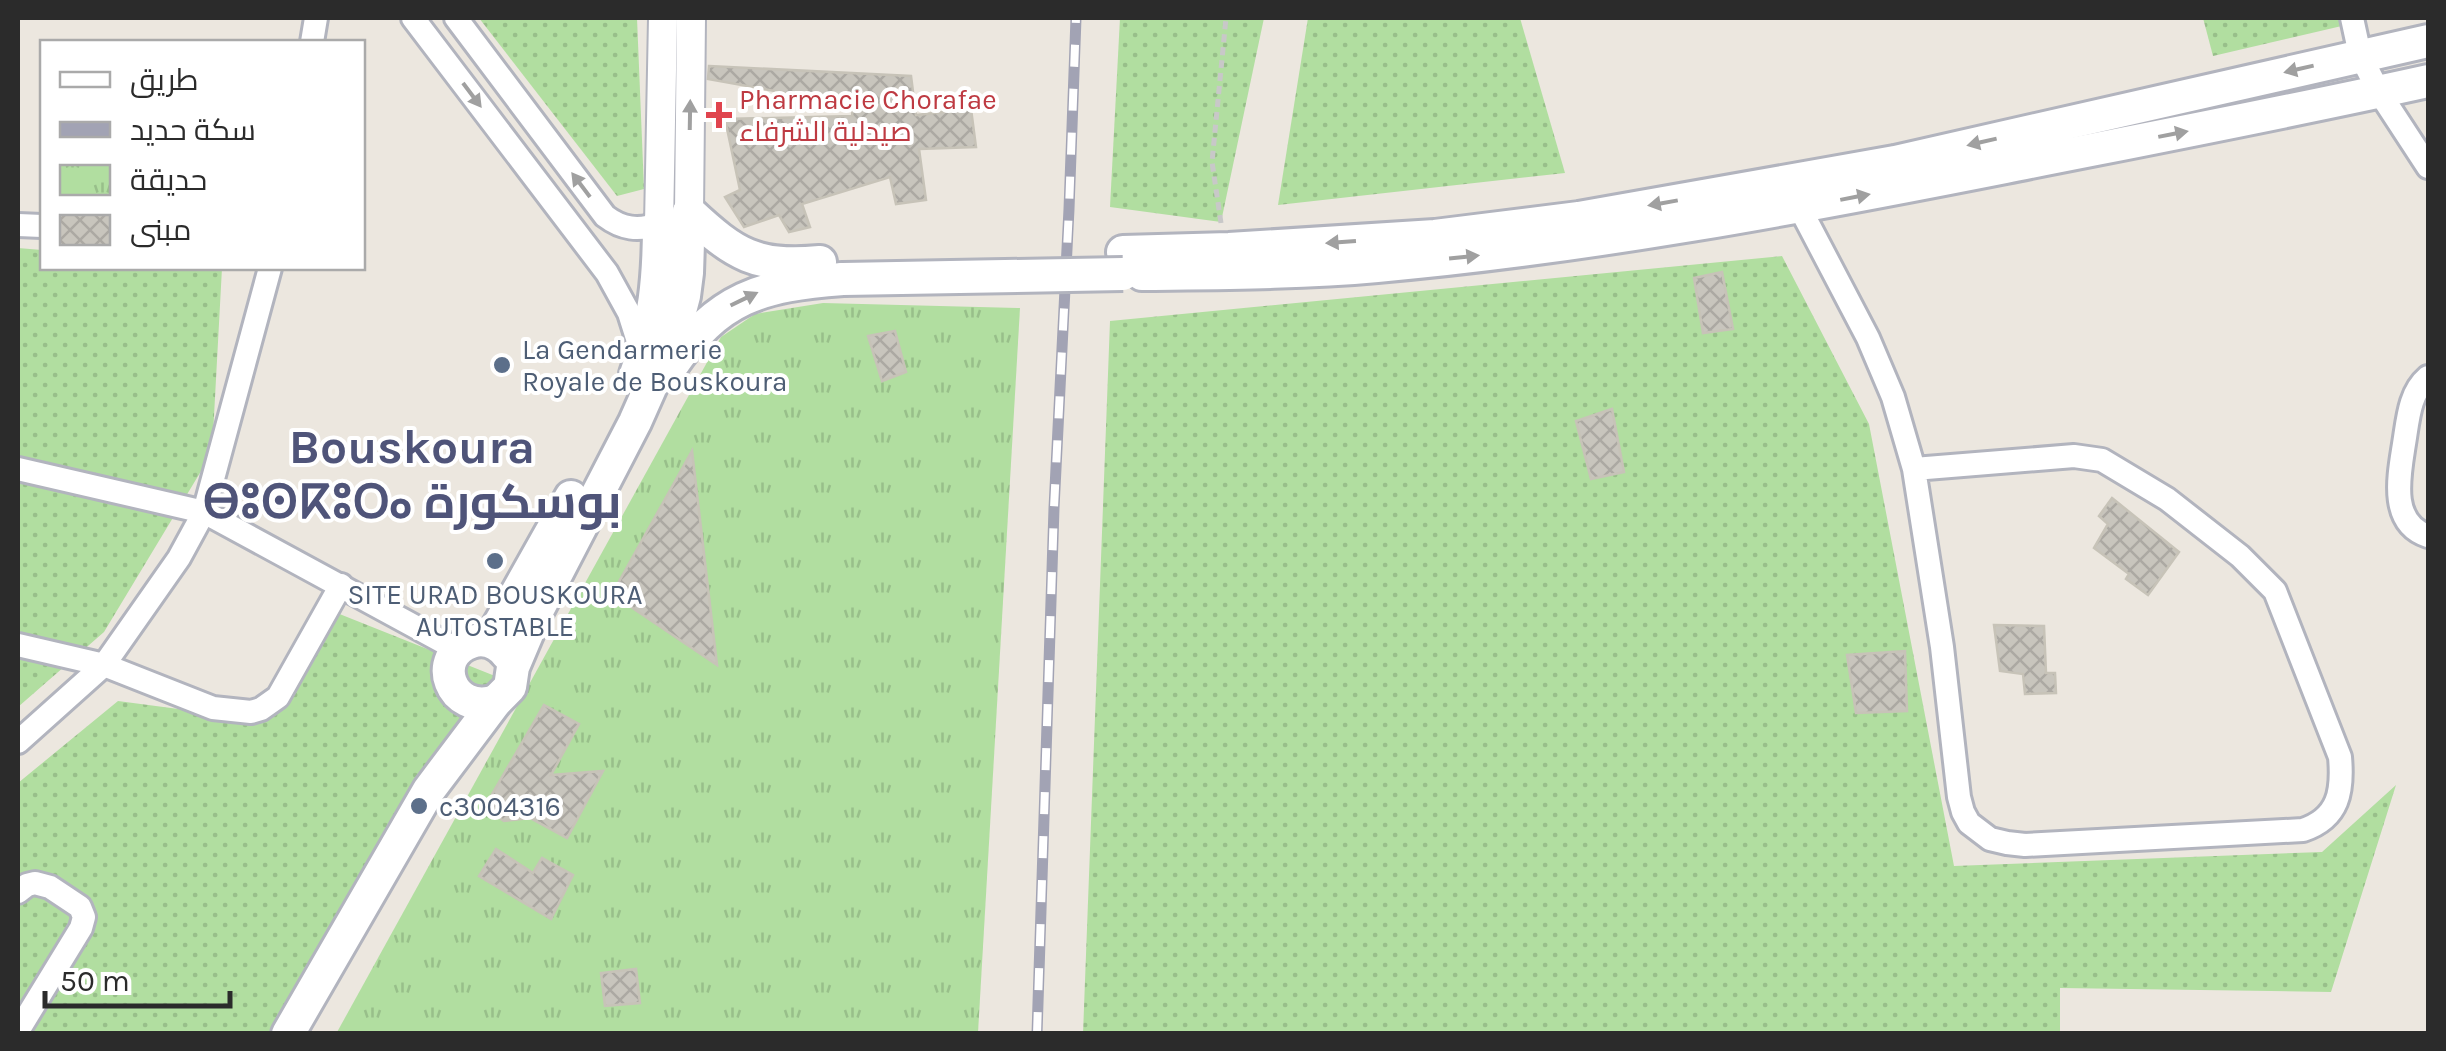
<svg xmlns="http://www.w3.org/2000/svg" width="2446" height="1051" viewBox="0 0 2446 1051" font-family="Karla,Cairo,'Noto Sans Tifinagh',sans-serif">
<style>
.grass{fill:url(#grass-dots)}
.park{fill:url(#park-tufts)}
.building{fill:url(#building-cross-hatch);stroke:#c7c3b8;stroke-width:2.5}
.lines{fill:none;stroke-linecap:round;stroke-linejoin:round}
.minor-casing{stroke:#b2b4be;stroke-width:28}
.tertiary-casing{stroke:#b2b4be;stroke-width:32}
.secondary-casing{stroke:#b2b4be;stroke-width:38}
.path{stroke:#c8c8c8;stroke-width:5;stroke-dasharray:8 5;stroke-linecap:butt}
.minor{stroke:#fff;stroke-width:22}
.tertiary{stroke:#fff;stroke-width:28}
.secondary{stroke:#fff;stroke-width:32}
.rail-casing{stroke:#a2a3b4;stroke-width:11}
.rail{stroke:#fff;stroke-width:8;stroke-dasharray:22;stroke-linecap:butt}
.secondary-bridge-casing{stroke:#b2b4be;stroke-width:38;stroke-linecap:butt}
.secondary-bridge{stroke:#fff;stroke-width:32}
.oneway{fill:#a0a0a0}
.health-dot{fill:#e0444e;stroke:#fff;stroke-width:4}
.service-dot{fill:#5c6f8a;stroke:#fff;stroke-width:4}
.labels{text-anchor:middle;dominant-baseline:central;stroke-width:8;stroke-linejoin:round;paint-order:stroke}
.health-label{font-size:28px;fill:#be3a42;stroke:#fff;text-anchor:start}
.service-label{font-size:28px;fill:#4e5e75;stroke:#fff;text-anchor:start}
.town-label{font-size:48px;font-weight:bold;fill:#4f5479;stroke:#fff}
</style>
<defs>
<pattern id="grass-dots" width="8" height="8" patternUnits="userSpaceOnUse" patternTransform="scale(2.5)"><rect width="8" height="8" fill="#b1dea0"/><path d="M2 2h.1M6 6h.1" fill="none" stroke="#98bf8a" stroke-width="1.8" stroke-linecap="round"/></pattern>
<pattern id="park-tufts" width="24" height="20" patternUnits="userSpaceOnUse" patternTransform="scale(2.5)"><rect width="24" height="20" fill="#b1dea0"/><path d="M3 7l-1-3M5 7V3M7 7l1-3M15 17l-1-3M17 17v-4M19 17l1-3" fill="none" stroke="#98bf8a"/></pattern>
<pattern id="building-cross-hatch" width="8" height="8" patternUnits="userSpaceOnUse" patternTransform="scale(2.5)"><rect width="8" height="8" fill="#c8c5bd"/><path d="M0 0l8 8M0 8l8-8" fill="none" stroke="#aca9a3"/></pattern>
</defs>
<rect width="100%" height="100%" fill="#ece7df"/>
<!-- grass -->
<g class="grass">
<polygon points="479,18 637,18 644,189 617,196"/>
<polygon points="1120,18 1264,18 1221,222 1110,207"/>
<polygon points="1308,18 1520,18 1565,173 1278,205"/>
<polygon points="2203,18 2376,18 2213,56"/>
<polygon points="18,248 42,250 42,268 222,268 212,453 104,632 18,707"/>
<polygon points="1782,256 1869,424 1954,866 2322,852 2396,785 2331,992 2060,988 2060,1034 1083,1034 1110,321"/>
<polygon points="327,609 495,676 300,1033 18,1034 18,783 118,701 261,720"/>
</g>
<!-- park -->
<polygon class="park" points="823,303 1020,308 978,1033 336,1034 721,337 755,314"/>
<!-- building -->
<g class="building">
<polygon points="709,66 911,76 916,115 971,109 976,147 919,149 926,200 896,204 890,177 802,204 810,227 789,232 779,215 744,227 725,197 740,190 725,119 852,116 853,105 708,79"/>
<polygon points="1722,272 1733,329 1703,333 1694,278"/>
<polygon points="895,331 906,372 882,381 868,336"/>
<polygon points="1612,409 1624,472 1591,479 1576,421"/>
<polygon points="692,451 717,665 612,594"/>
<polygon points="2112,498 2179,552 2148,595 2126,579 2129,574 2094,548 2108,524 2099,516"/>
<polygon points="1994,625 2044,626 2046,673 2055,673 2056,693 2025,694 2023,674 2000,671"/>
<polygon points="1905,651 1907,711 1856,713 1847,655"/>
<polygon points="544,705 579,724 551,775 603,771 567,838 530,818 504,821 484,808"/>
<polygon points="496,849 533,873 542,858 573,875 551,919 479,876"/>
<polygon points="636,969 640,1003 605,1006 601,973"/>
</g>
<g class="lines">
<!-- minor casing -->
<g class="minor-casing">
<g id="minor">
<polyline points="413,18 607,273 629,313 641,351"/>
<path d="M456,18L605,216C622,229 638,231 659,224"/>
<polyline points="2352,18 2360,55 2379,92 2428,167"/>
<polyline points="312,42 316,18"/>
<path d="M1793,195L1868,338L1893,397L1914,469L1942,647L1959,797L1963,812L1969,823L1990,839L2007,843L2025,845L2303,830C2339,818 2343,791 2340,757L2275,591L2240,556L2167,499L2102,460L2074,456L1914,469"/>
<polyline points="18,225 42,226"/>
<path d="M2428,377C2409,393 2408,420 2404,444C2399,476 2389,523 2428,536"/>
<polyline points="18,469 204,512 458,650"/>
<polyline points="18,645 104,665 213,708 251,712 261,709 278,697 341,585"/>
<polyline points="18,742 104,665 179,558 204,512 270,268"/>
<polyline points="18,892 27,885 35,883 50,887 80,907 84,917 81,928 18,1031"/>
</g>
</g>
<!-- tertiary casing -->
<g class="tertiary-casing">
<g id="tertiary">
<polyline points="689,212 691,18"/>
<polyline points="659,224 663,18"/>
</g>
</g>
<!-- secondary casing -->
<g class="secondary-casing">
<g id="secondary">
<path d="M689,212C735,255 756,268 820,262"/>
<polyline points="1123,252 1229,249 1435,236 1579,218 1895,162 2428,41"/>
<path d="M1142,274C1220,273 1299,273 1377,266C1589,247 1797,208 2005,167C2146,139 2288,112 2428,81"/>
<path d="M670,368C718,297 761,285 843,279"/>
<path d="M636,374C655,325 659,275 659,224"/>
<polyline points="490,641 571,497"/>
<path d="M496,701C450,716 430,656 471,642C486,637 498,643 507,654"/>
<polyline points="288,1034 429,790 496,701 510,687 513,667 535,615 635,422 674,334 684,296 687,273 689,212"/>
</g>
</g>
<!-- path -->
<polyline class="path" points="1221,223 1212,162 1226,18"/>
<!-- minor -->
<use href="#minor" class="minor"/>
<!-- tertiary -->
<use href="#tertiary" class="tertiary"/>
<!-- secondary -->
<use href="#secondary" class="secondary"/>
<!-- rail casing -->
<g class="rail-casing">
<polyline id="rail" points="1037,1034 1054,508 1069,209 1076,18"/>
</g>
<!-- rail -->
<use href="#rail" class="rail"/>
<!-- secondary-bridge casing -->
<g class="secondary-bridge-casing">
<polyline id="secondary-bridge" points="843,279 1123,274"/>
</g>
<!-- secondary-bridge -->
<use href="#secondary-bridge" class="secondary-bridge"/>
</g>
<!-- one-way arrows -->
<defs><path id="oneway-solid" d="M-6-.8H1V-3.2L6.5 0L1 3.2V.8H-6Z" transform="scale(2.5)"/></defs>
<g class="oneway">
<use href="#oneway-solid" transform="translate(2299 69) rotate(167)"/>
<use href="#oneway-solid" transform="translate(472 95) rotate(53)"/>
<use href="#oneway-solid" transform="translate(690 115) rotate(-89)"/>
<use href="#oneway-solid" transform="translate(2173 134) rotate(-11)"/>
<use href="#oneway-solid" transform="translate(1982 142) rotate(167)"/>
<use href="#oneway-solid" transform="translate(581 185) rotate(-127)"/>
<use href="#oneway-solid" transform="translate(1855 197) rotate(-11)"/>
<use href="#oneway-solid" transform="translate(1663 203) rotate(170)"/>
<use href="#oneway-solid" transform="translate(1341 242) rotate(176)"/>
<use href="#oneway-solid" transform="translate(1464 257) rotate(-6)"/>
<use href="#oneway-solid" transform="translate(744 299) rotate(-26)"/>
</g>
<!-- markers -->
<path class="health-dot" d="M714 100h10v10h10v10h-10v10h-10v-10h-10v-10h10z"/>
<g class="service-dot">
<circle cx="502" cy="365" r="10"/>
<circle cx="495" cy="561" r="10"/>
<circle cx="419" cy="806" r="10"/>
</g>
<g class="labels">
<!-- health labels -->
<g class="health-label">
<text x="739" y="99">Pharmacie Chorafae<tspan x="739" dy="32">صيدلية الشرفاء</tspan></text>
</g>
<!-- service labels -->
<g class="service-label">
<text x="522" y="349">La Gendarmerie<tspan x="522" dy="32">Royale de Bouskoura</tspan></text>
<text x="495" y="594" text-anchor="middle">SITE URAD BOUSKOURA<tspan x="495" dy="32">AUTOSTABLE</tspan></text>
<text x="439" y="806">c3004316</text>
</g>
<!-- town labels -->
<g class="town-label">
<text x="412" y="447">Bouskoura<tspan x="412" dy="55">ⴱⵓⵙⴽⵓⵔⴰ بوسكورة</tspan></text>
</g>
</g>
<!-- border -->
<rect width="2446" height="1051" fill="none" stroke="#2b2b2b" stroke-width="40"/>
<!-- legend -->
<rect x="40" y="40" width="325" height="230" fill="#ffffff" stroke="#aaaaaa" stroke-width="2.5"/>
<rect x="60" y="72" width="50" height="15" fill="#ffffff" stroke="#aaaaaa" stroke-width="2.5"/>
<text x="130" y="90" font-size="30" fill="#2b2b2b">طريق</text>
<rect x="60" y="122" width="50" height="15" fill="#a2a3b4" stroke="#aaaaaa" stroke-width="2.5"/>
<text x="130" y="140" font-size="30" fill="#2b2b2b">سكة حديد</text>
<rect x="60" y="165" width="50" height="30" fill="url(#park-tufts)" stroke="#aaaaaa" stroke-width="2.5"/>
<text x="130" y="190" font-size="30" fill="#2b2b2b">حديقة</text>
<rect x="60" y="215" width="50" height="30" fill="url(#building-cross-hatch)" stroke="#aaaaaa" stroke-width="2.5"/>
<text x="130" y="240" font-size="30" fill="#2b2b2b">مبنى</text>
<!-- scale -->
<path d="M45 991v15h185v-15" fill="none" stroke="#2b2b2b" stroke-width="5"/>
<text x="60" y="991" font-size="30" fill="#2b2b2b" stroke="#ffffff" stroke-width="8" paint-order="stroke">50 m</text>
</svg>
